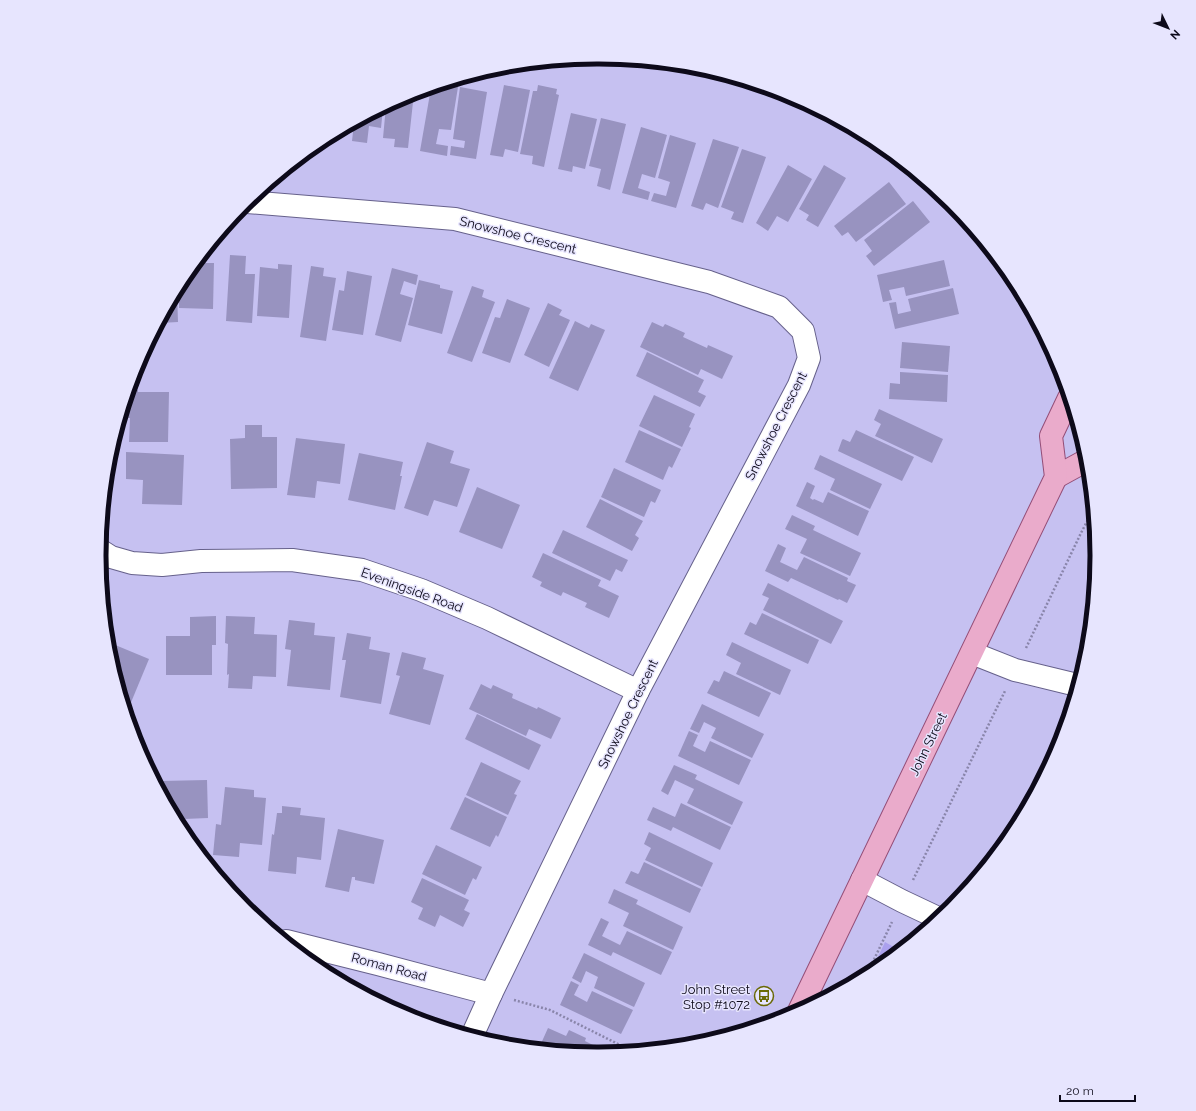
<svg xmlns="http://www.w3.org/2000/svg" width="1196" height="1111" viewBox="0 0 1196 1111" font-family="Raleway,sans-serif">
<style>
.green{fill:#aba1ee}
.building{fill:#9893c0}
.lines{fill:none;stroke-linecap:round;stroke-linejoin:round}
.minor-casing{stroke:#66618b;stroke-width:24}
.major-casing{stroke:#944e77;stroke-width:24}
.path{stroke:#8985aa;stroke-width:2.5;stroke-dasharray:2 2;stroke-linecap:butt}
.minor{stroke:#fff;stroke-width:22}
.major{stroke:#eaabcb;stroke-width:22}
.labels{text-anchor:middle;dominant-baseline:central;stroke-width:3;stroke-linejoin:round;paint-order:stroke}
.street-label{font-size:13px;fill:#0d0a1a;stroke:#e7e5fe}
.poi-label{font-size:13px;fill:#0d0a1a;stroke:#e7e5fe;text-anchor:end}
.rim{fill:none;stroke:#0d0a1a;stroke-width:5}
</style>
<rect width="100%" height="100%" fill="#c6c1f1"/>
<!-- green -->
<polygon class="green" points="885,942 899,950 871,972"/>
<!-- building -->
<g class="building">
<polygon points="441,85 458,87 451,130 439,129 436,144 448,146 447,156 420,151 431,88"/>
<polygon points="504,85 530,90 518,152 505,149 503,157 490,155"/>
<polygon points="538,85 557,89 556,94 559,95 544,167 532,164 533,156 520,154 533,91 537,91"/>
<polygon points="460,87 487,92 476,159 450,155 451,146 464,148 465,141 453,139"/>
<polygon points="414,93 408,148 394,147 395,139 383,138 386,106 407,95"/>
<polygon points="383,108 381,128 369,126 367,143 352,141 354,123"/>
<polygon points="571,113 597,119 585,169 573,166 572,172 558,169"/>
<polygon points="601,118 626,124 610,190 597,186 601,169 589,166"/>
<polygon points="641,127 667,135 655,178 642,174 638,188 650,192 648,200 622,193"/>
<polygon points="670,135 696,143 676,208 651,201 654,193 666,196 670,182 658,178"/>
<polygon points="713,139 739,147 718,208 706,203 703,210 691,206"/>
<polygon points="742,149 766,157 743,223 731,219 734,212 721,207"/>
<polygon points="788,165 812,179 788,222 777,216 768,231 756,223"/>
<polygon points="824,165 846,178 818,227 806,220 809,215 799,209"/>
<polygon points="889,182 906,204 856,242 848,232 842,236 834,226"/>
<polygon points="913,201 930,222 874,266 866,256 872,251 864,240"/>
<polygon points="230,255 246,256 245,274 255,274 252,323 226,321"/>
<polygon points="944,260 950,286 906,296 904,287 889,290 892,300 883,302 877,275"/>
<polygon points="196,263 214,263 213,309 179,308 179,287 184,278"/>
<polygon points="278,264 292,265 289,318 257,316 260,267 278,269"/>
<polygon points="311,266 324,268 323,276 336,278 326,341 300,337"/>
<polygon points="392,268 418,275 416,285 404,281 400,294 413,298 401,342 375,335"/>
<polygon points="347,271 372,276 363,335 332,330 339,290 344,291"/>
<polygon points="419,280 440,285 440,288 453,291 442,334 408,325"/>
<polygon points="472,286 484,290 482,297 495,302 472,362 447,353"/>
<polygon points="953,288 959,314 895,329 889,303 896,302 898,314 911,311 908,299"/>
<polygon points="177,291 178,322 160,323 163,317"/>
<polygon points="507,299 530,308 510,363 482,353 495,317 500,318"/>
<polygon points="548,303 562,310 559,315 570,320 549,367 524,355"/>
<polygon points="575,321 589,328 591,324 605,330 578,391 549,378"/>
<polygon points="652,322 663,327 665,324 685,333 683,337 707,348 708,345 733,356 722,379 701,369 698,375 640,347"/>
<polygon points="902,342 950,346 948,372 900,368"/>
<polygon points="647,352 704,380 698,392 706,396 700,407 636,376"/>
<polygon points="900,372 948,375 947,402 889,399 890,383 900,384"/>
<polygon points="130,389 138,390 138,392 169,392 168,442 129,442 130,418 121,418"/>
<polygon points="654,395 695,414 689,427 691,428 682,447 639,426"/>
<polygon points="879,409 943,439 932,463 875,436 881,424 874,420"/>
<polygon points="245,425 262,425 262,437 277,437 277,488 231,489 230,439 245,438"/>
<polygon points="639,430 681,449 672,468 669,466 663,480 625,462"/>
<polygon points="856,430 914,457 902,481 838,451 842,440 843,439 850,442"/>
<polygon points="296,438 345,444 340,484 317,481 315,498 287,495"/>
<polygon points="427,442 454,451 450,463 470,469 457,507 434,500 428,516 404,508"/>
<polygon points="126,452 184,455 182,505 142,504 143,480 126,479"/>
<polygon points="359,453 403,462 400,476 402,476 395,510 348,500"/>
<polygon points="820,455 882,484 870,509 830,490 835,479 814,469"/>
<polygon points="614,468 661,490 655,503 651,501 644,517 601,497"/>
<polygon points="807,482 815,486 810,498 813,500 814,499 823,503 828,492 869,511 858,536 796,506"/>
<polygon points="477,487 520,505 502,549 459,532"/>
<polygon points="600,499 643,521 635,535 639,538 632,551 586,527"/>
<polygon points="792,515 815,526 813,530 861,553 850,576 800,553 807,539 785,529"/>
<polygon points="563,530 628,560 622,572 616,569 610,581 552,553"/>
<polygon points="778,544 786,548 780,562 797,570 804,557 848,578 847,581 856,585 847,603 839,599 838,600 791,578 788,582 765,571"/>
<polygon points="543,553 601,580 598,586 619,596 609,618 585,607 587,603 563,592 561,596 540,586 542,582 532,577"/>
<polygon points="768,583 843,621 831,644 763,610 769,598 762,595"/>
<polygon points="762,613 819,640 808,664 744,634 750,622 756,625"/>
<polygon points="216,616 216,645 212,645 212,675 166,675 166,636 190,636 190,617"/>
<polygon points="226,616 255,617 254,634 277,635 276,677 253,676 252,689 228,688 229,674 227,675 228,644 225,643"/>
<polygon points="289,620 315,623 314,635 335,637 330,690 287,686 291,650 285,649"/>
<polygon points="347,633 371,637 369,649 390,653 381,704 340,697 346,660 342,660"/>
<polygon points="108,642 149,659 127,712 109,653"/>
<polygon points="732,642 791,670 780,695 736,674 741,663 726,655"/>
<polygon points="402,652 426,658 423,669 444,675 430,725 389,714 400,676 396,675"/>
<polygon points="724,671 771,693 759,717 707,693 714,680 719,682"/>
<polygon points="481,684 491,689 493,685 513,694 512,698 537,709 538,707 561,718 551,739 529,729 526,736 469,709"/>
<polygon points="702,704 764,734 752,758 711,738 716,728 704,722 699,733 690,729"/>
<polygon points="477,714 541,745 529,770 465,739"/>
<polygon points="689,731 698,735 693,746 705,752 710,741 751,760 739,785 678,756"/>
<polygon points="481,762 521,781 514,794 517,795 508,815 466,795"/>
<polygon points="674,765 697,775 695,779 743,802 732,825 687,803 694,789 675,780 668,795 661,791"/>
<polygon points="207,780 208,818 184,819 184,833 161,790 161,781"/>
<polygon points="225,787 254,790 254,797 266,798 262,845 240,843 239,857 213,855 216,824 221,825"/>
<polygon points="465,797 507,817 498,837 496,835 490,847 450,829"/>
<polygon points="681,803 731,827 720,850 673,827 671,831 647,820 653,807 675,817"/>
<polygon points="282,806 301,808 300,815 325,818 321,860 297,857 296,874 268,871 272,834 274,835 277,813 282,813"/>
<polygon points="338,829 384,840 374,884 355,880 355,877 352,877 349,892 325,887"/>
<polygon points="649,832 713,863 702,887 645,860 651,848 644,844"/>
<polygon points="436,845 482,867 476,880 473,878 465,895 422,874"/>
<polygon points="644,862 701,889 690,913 625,883 631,871 638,874 639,873"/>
<polygon points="422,878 469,900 464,910 470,913 463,927 440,915 435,927 418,919 423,908 411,902"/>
<polygon points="614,889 638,900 636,904 683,927 673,950 623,926 629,913 608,903"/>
<polygon points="601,918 609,922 602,936 620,945 627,931 672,952 661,975 613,952 611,956 588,945"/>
<polygon points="584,953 645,983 634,1007 594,988 598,977 586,971 581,983 572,978"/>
<polygon points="571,981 579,985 574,995 587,1002 592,991 633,1010 621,1034 560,1005"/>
<polygon points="548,1028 566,1036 569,1030 586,1038 585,1041 609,1053 598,1054 539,1048"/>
</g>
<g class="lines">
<!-- minor casing -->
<g class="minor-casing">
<g id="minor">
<polyline points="247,202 455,219 709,282 779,307 803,331 809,358 799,385 638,691 491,994 472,1036"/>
<polyline points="100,550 111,557 132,563 162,565 201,561 292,560 362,570 421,590 487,618 638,691"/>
<polyline points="972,653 1015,670 1077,685"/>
<polyline points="862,880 902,901 938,918"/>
<polyline points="286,941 378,964 491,994"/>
</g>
</g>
<!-- major casing -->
<g class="major-casing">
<g id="major">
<polyline points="1056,477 1087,460"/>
<polyline points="799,1011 1056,477 1051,436 1069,398"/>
</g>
</g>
<!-- path -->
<g class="path">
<polyline points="1026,648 1081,533 1092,512"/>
<polyline points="913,880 1005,691"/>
<polyline points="867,974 892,922"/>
<polyline points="514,1000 550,1010 632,1051"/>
</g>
<!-- minor -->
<use href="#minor" class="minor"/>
<!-- major -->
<use href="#major" class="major"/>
</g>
<!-- icons -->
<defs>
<g id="bus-ring" transform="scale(1)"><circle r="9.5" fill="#e7e5fe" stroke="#6a6905" stroke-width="1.5"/><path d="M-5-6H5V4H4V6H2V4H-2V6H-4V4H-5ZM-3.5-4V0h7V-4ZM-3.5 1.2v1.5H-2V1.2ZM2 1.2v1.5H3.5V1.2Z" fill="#6a6905"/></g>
</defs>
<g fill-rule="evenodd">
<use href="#bus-ring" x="764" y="996"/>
</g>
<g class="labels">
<!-- street labels -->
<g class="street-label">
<text transform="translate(518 235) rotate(14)">Snowshoe Crescent</text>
<text transform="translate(776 426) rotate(-63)">Snowshoe Crescent</text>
<text transform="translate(412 590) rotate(20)">Eveningside Road</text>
<text transform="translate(628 714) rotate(-64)">Snowshoe Crescent</text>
<text transform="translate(928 744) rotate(-64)">John Street</text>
<text transform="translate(389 967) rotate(15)">Roman Road</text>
</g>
<!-- poi labels -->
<g class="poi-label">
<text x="750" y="989">John Street<tspan x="750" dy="15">Stop #1072</tspan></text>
</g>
</g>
<!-- crop -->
<path d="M0 0H1196V1111H0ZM597 64H599A491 491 0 0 1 1090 555V556A491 491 0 0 1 599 1047H597A491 491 0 0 1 106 556V555A491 491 0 0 1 597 64Z" fill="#e7e5fe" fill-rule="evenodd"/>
<path class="rim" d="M597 64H599A491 491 0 0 1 1090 555V556A491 491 0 0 1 599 1047H597A491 491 0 0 1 106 556V555A491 491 0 0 1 597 64Z"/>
<!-- north arrow -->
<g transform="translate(1168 28) rotate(133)" stroke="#e7e5fe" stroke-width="3" paint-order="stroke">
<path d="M0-3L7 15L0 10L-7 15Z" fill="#0d0a1a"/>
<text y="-6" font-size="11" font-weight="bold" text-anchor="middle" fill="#0d0a1a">N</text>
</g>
<!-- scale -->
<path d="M1060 1095v6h75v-6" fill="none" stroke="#0d0a1a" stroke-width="2"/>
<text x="1066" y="1095" font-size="12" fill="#0d0a1a" stroke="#e7e5fe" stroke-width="3" paint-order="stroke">20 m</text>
</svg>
